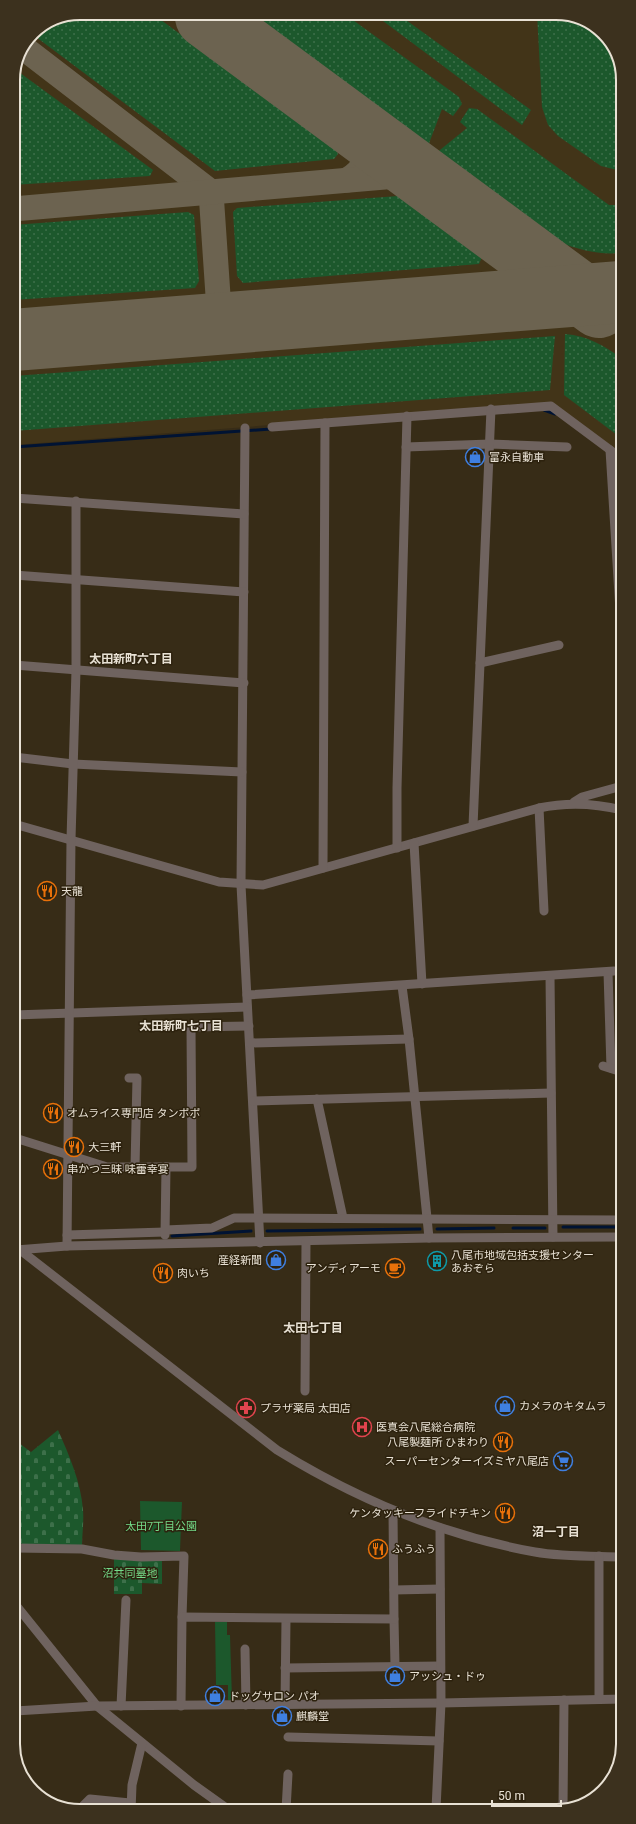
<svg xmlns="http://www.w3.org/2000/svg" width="636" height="1824" viewBox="0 0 636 1824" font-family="Roboto,'Noto Sans JP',sans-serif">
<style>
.built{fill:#423418}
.grass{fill:url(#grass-dots)}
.cemetery{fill:url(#cemetery-stones)}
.park{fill:#1c582c}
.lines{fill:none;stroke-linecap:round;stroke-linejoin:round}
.stream{stroke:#001333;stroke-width:3}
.taxiway{stroke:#6c6350;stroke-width:25}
.runway{stroke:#6c6350;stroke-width:62}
.minor{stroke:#6f635f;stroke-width:9}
.labels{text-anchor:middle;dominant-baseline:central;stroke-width:3;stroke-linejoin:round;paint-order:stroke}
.poi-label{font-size:11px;fill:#e8e1d4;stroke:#2d220e;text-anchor:start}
.park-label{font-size:11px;fill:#74dc8a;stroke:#2d220e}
.neighbourhood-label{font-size:12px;font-weight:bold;fill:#e8e1d4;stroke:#2d220e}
.rim{fill:none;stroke:#e8e1d4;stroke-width:2}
</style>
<defs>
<pattern id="grass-dots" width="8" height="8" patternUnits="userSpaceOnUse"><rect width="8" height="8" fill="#1c582c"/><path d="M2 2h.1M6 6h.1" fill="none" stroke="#3d704a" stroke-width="1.8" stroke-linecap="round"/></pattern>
<pattern id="cemetery-stones" width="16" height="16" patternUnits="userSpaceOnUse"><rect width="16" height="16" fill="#1c582c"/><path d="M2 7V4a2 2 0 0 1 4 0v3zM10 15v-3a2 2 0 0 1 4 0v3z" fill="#3d704a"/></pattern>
</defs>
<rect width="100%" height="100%" fill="#372c17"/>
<!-- built -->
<polygon class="built" points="561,13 600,29 621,62 621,453 553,403 14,445 13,75 33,32 54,18"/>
<!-- grass -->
<g class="grass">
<polygon points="537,13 561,13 600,29 621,62 621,171 601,166 558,136 548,125 542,107"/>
<polygon points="346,15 459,97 462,104 453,116 442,109 428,146 248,16"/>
<polygon points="375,15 399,15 531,110 522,125"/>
<polygon points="157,17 336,149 338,154 334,159 215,171 32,34 54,18"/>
<polygon points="16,70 153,170 150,176 13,185 13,75"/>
<path d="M469,108L477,109L609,205H621V253C598,255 580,250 559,242L435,154L467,128L460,122Z"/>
<polygon points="398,196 482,257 479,264 243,283 237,276 233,212 237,208"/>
<polygon points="188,212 194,215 199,281 195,288 13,300 13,225"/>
<path d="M565,334C588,336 603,345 621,358V438L564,395Z"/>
<polygon points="555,336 550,390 14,431 14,376"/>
</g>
<!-- cemetery -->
<g class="cemetery">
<path d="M58,1430C69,1455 81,1482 83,1510C84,1522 82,1535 82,1547L17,1545L15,1540V1440L31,1452Z"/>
<polygon points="114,1557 162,1557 162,1584 142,1583 142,1594 114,1594"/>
</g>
<!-- park -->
<g class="park">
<polygon points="140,1501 182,1502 180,1551 141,1550"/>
<polygon points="215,1622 227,1622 227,1635 230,1635 232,1700 228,1700 228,1685 216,1685"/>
</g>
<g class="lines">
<!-- stream -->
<g class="stream">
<polyline points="544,410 555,414"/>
<polyline points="14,447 271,429"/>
<polyline points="563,1227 622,1227"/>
<polyline points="513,1228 545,1228"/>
<polyline points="437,1229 494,1228"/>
<polyline points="267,1231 420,1229"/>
<polyline points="172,1236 251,1231"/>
<polyline points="15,1262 18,1262"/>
</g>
<!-- taxiway -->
<g class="taxiway">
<polyline points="25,49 211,192 220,325"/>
<path d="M347,180C369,168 368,153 360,130"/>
<polyline points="13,209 420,174"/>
</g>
<!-- runway -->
<g class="runway">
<polyline points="206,17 599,307"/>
<polyline points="13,340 621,292"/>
</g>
<!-- minor -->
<g class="minor">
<polyline points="272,427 551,406 621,458"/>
<polyline points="245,428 241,885 260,1243"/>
<polyline points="406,447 490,444 567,447"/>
<polyline points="610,450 621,627"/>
<polyline points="14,498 244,514"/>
<polyline points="14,575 244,592"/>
<polyline points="480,663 559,645"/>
<polyline points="14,665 244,683"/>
<polyline points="14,757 73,764 242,772"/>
<polyline points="574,802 582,797 622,786"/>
<polyline points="539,808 544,911"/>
<path d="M14,824L219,882L263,885L539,808C568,802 593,803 622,810"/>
<polyline points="473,826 491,409"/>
<polyline points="414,843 422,984"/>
<polyline points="397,848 397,788 407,416"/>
<polyline points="323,868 325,423"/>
<polyline points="608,972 611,1068"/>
<polyline points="550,976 553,1237"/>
<polyline points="402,986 409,1039 429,1238"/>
<polyline points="247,995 614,971"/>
<polyline points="14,1015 247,1007"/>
<polyline points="250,1043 409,1039"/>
<polyline points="603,1066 622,1072"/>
<polyline points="129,1078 137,1078 135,1167"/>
<polyline points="317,1099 343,1218"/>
<polyline points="253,1101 551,1093"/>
<polyline points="15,1138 107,1167 192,1167 191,1027 249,1026"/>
<polyline points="165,1230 212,1228 234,1218 622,1220"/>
<polyline points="67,1235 165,1232"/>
<polyline points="165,1235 166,1167"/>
<path d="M15,1246L277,1450C358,1500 441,1535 535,1552C563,1557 594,1556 623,1557"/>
<polyline points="67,1246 71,839 76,670 76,501"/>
<polyline points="16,1250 67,1246 429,1238 622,1237"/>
<polyline points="305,1391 306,1242"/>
<polyline points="15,1548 82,1549 114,1555 141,1557 184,1556 182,1617"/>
<polyline points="394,1590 440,1589"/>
<polyline points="15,1604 97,1706 194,1785 229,1810"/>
<polyline points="394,1619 395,1666"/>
<polyline points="245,1649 246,1705"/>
<polyline points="285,1668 440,1666"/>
<polyline points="599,1699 599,1556"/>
<polyline points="285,1705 286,1619"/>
<polyline points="121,1706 126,1600"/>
<polyline points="181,1706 182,1617 394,1619 393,1511"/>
<polyline points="15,1711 97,1706 441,1703 623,1699"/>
<polyline points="288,1737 439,1741"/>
<polyline points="436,1809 441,1703 440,1528"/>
<polyline points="563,1809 564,1700"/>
<polyline points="286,1810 288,1774"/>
<polyline points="81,1811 82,1807 90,1799 130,1803"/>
<polyline points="131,1811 132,1785 142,1743"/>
</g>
</g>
<!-- icons -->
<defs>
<g id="shop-ring" transform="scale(1)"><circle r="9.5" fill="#2d220e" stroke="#3f7fe0" stroke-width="1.5"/><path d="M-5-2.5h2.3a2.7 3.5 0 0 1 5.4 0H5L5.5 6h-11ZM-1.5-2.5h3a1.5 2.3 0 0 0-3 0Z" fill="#3f7fe0"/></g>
<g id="restaurant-ring" transform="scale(1)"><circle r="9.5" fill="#2d220e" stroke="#e8710a" stroke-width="1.5"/><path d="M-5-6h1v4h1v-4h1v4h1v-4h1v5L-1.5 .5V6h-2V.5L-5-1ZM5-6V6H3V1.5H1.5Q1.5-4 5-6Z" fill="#e8710a"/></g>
<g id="building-ring" transform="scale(1)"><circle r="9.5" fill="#2d220e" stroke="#0f9aa8" stroke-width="1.5"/><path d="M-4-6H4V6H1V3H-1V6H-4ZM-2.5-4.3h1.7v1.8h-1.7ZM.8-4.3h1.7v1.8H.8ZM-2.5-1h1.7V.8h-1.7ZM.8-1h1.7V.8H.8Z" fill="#0f9aa8"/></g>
<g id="cafe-ring" transform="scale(1)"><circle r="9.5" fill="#2d220e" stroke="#e8710a" stroke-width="1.5"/><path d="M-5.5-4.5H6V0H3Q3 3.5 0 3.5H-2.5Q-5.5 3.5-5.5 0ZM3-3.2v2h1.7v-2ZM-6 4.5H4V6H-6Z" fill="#e8710a"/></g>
<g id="pharmacy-ring" transform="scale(1)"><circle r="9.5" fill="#2d220e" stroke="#e0444e" stroke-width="1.5"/><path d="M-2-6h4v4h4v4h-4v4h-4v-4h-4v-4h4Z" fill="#e0444e"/></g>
<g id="hospital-ring" transform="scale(1)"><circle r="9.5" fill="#2d220e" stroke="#e0444e" stroke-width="1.5"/><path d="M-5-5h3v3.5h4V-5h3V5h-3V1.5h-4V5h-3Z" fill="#e0444e"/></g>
<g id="supermarket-ring" transform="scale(1)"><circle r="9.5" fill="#2d220e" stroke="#3f7fe0" stroke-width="1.5"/><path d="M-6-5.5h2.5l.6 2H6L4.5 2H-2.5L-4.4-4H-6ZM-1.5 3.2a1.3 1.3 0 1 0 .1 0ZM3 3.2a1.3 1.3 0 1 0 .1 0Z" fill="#3f7fe0"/></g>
</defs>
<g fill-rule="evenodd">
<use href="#shop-ring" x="475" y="457"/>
<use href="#restaurant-ring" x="47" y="891"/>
<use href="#restaurant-ring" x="53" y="1113"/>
<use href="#restaurant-ring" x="74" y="1147"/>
<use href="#restaurant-ring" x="53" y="1169"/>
<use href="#shop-ring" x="276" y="1260"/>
<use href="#building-ring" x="437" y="1261"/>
<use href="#cafe-ring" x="395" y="1268"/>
<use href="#restaurant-ring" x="163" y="1273"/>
<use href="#shop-ring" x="505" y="1406"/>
<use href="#pharmacy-ring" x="246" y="1408"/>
<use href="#hospital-ring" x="362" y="1427"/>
<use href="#restaurant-ring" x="503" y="1442"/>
<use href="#supermarket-ring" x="563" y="1461"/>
<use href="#restaurant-ring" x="505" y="1513"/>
<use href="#restaurant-ring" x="378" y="1549"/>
<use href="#shop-ring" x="395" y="1676"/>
<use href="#shop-ring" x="215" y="1696"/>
<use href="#shop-ring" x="282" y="1716"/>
</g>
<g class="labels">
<!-- poi labels -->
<g class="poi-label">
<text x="489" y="457">富永自動車</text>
<text x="61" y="891">天龍</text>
<text x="67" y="1113">オムライス専門店 タンポポ</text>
<text x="88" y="1147">大三軒</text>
<text x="67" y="1169">串かつ三昧 味蕾幸宴</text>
<text x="451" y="1255">八尾市地域包括支援センター<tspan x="451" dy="13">あおぞら</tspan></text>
<text x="262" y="1260" text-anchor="end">産経新聞</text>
<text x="381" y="1268" text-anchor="end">アンディアーモ</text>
<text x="177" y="1273">肉いち</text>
<text x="519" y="1406">カメラのキタムラ</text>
<text x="260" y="1408">プラザ薬局 太田店</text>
<text x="376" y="1427">医真会八尾総合病院</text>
<text x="489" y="1442" text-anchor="end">八尾製麺所 ひまわり</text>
<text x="549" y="1461" text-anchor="end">スーパーセンターイズミヤ八尾店</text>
<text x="491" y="1513" text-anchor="end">ケンタッキーフライドチキン</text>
<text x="392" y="1549">ふうふう</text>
<text x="409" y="1676">アッシュ・ドゥ</text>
<text x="229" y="1696">ドッグサロン パオ</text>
<text x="296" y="1716">麒麟堂</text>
</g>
<!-- park labels -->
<g class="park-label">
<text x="161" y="1526">太田7丁目公園</text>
<text x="130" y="1573">沼共同墓地</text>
</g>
<!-- neighbourhood labels -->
<g class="neighbourhood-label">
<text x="131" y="659">太田新町六丁目</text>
<text x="181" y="1026">太田新町七丁目</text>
<text x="313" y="1328">太田七丁目</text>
<text x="556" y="1532">沼一丁目</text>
</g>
</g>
<!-- crop -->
<path d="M0 0H636V1824H0ZM80 20H556A60 60 0 0 1 616 80V1744A60 60 0 0 1 556 1804H80A60 60 0 0 1 20 1744V80A60 60 0 0 1 80 20Z" fill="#3c311e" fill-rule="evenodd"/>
<path class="rim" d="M80 20H556A60 60 0 0 1 616 80V1744A60 60 0 0 1 556 1804H80A60 60 0 0 1 20 1744V80A60 60 0 0 1 80 20Z"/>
<!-- scale -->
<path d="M492 1800v6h69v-6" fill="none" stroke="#e8e1d4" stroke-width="2"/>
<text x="498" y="1800" font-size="12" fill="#e8e1d4" stroke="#2d220e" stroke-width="3" paint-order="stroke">50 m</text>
</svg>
